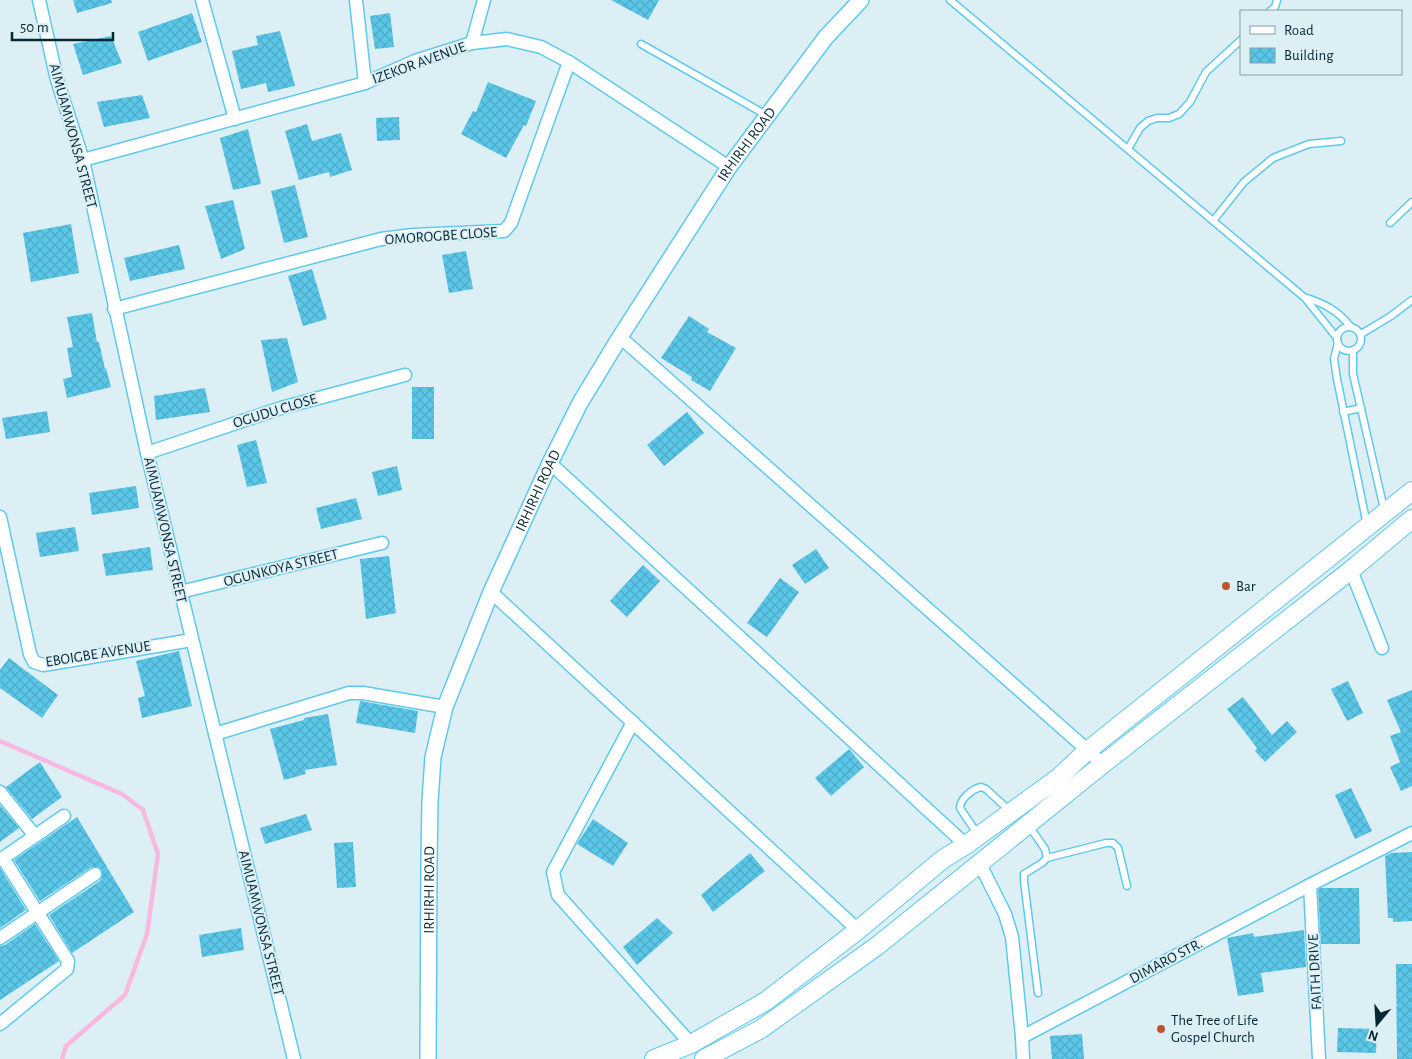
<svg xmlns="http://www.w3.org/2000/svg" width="1412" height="1059" viewBox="0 0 1412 1059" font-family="'Alegreya Sans',sans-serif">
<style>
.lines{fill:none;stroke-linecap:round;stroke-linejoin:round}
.stream{stroke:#f9b8e1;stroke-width:4.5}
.building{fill:url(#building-cross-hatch)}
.service-casing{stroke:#5ecaeb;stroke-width:9}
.minor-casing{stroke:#5ecaeb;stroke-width:15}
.tertiary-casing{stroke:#5ecaeb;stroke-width:18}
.secondary-casing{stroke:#5ecaeb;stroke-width:20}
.service{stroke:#fff;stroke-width:6}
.minor{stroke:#fff;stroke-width:12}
.tertiary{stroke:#fff;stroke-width:15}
.secondary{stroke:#fff;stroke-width:18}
.poi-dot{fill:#bc552c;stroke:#dceff5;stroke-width:2}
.labels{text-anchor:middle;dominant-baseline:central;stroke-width:4;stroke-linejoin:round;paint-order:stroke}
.street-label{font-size:15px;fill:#042833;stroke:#dceff5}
.poi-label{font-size:15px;fill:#042833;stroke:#dceff5;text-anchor:start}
</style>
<defs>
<pattern id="building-cross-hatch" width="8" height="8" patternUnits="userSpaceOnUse" patternTransform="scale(1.25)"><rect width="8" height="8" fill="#5bc7e8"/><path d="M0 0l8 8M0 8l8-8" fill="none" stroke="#4eabc7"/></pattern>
</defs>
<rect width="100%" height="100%" fill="#dceff5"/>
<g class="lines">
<!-- stream -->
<polyline class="stream" points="0,741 122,794 143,810 158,854 147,934 125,995 66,1046 62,1059"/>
</g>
<!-- building -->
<g class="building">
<polygon points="73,0 111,0 112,3 77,13"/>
<polygon points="611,0 659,0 648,20"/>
<polygon points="192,13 202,42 148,61 138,32"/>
<polygon points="390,13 394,47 375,49 370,16"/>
<polygon points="280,31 295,86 268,92 266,83 241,89 232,51 258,45 256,36"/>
<polygon points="111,36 122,63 83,75 73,44"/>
<polygon points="488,82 536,101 526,126 524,125 506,158 461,134 473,111 476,112"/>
<polygon points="142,95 150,118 104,127 97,102"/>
<polygon points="399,117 400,140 377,141 376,118"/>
<polygon points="307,124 312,141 341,133 352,170 330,177 329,172 299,180 285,131"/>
<polygon points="248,129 261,184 233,190 220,138"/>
<polygon points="295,185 308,237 284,243 271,191"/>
<polygon points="233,200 245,249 221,259 205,206"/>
<polygon points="71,224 79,273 31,282 23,233"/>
<polygon points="179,245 185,269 130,281 124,258"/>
<polygon points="466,251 473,289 449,293 442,255"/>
<polygon points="312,269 327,319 303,326 288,276"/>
<polygon points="92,313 97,342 99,342 105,369 106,368 111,387 67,398 63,379 72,377 67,348 73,347 67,317"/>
<polygon points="689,316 709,329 707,332 736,348 710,391 691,380 692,377 661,358"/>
<polygon points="287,338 298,382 272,392 261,340"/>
<rect x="412" y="387" width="22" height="52"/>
<polygon points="205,388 210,412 156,420 154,396"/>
<polygon points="47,411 50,432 6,439 2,418"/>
<polygon points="687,412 704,433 664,466 647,445"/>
<polygon points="256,440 267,483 247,487 237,445"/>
<polygon points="397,466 402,490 378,496 372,472"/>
<polygon points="136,486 139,508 92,515 89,493"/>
<polygon points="356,498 362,519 321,529 316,508"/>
<polygon points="75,527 79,551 40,557 36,533"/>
<polygon points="150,547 153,570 106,576 102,554"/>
<polygon points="816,549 829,568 805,584 792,565"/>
<polygon points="389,556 396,613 366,619 360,559"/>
<polygon points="643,565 660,581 627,617 610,601"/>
<polygon points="780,578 799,592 767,637 747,623"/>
<polygon points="179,651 192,706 142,718 138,698 145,696 136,661"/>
<polygon points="9,658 58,695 42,718 0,688 0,670"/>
<polygon points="1348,681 1363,713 1347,721 1331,689"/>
<polygon points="1412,690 1412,786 1401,791 1390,767 1400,762 1390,736 1401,732 1387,700"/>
<polygon points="1243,697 1272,735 1287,721 1297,732 1265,762 1255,751 1257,748 1227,709"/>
<polygon points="360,701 418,711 415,733 356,723"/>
<polygon points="328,714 337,765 305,770 306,774 284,780 270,729 304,720 304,718"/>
<polygon points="849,749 864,767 831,796 815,778"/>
<polygon points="40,762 62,797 32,819 6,787"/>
<polygon points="1351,788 1372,831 1355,839 1335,795"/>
<polygon points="0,805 19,828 0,842"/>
<polygon points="306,814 312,830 265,844 260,828"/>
<polygon points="77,817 134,912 72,953 49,915 100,881 102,877 102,870 98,867 91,867 40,901 14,860"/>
<polygon points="593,819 628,843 613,866 577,844"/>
<polygon points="353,842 356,887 337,888 334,843"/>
<polygon points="1412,852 1412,921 1393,922 1393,918 1388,918 1385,856 1391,853"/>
<polygon points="750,853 765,871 713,912 701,895"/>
<polygon points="0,868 26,910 0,928"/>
<polygon points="1321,888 1359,888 1360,944 1321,944 1318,890"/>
<polygon points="657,918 673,933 637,965 623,947"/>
<polygon points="35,924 59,961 0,1000 0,946 5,945"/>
<polygon points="241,928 244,950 202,957 199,935"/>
<polygon points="1304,930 1306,967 1261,973 1264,992 1238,996 1227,938 1253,933 1254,937"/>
<polygon points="1396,964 1412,964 1412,1059 1397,1059"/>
<polygon points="1338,1028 1377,1029 1376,1053 1337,1052"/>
<polygon points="1082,1034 1084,1059 1052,1059 1050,1036"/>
</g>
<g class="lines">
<!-- service casing -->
<g class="service-casing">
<g id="service">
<polyline points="950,0 1305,298 1337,338"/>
<polyline points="1270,11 1275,7 1277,0"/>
<polyline points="641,44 768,116"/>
<polyline points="1128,149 1140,128 1148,121 1157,118 1169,118 1179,114 1190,102 1206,72 1241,40"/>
<polyline points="1213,221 1244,182 1273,158 1309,144 1341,141"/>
<polyline points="1390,223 1412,202"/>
<path d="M1307,298C1325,304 1338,311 1350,326"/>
<circle cx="1349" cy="339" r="12"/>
<polyline points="1361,334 1391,316 1412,300"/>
<polyline points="1338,343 1334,359 1337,379 1367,525"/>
<polyline points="1353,350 1353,374 1384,509"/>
<polyline points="1343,412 1361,408"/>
<polyline points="1029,826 1045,849 1047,858 1042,863 1024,874 1024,881 1038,993"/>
<path d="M978,835L960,808C960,799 972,789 981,787L986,789L1010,811"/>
<polyline points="1047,858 1106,843 1113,843 1118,848 1127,886"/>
</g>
</g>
<!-- minor casing -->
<g class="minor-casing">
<g id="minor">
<polyline points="39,0 57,80 83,160 147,453 294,1059"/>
<polyline points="202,0 235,119"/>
<polyline points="356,0 365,83"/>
<polyline points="472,43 484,0"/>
<polyline points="83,160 365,83 415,61 472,43 507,39 541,47 569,62 729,167"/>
<polyline points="114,309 381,239 413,235 504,231 511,223 569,62"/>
<polyline points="620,337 1103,764"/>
<polyline points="147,453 281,408 405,375"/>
<polyline points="550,463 966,845"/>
<polyline points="0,517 30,654 34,662 43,665 192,640"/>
<polyline points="1351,570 1382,648"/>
<polyline points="180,592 382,543"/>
<polyline points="491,592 858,930"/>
<polyline points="633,722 553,872 558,895 691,1044"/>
<polyline points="215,734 349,693 363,693 445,707"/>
<polyline points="0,792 35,836"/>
<polyline points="0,860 64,816"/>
<polyline points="980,864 1005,914 1012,937 1022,1037 1023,1059"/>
<polyline points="1310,885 1319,1059"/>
<polyline points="0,938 95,874"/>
<polyline points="0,1024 67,969 68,961 3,858"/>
<polyline points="1022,1037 1310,885 1412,833"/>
</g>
</g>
<!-- tertiary casing -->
<g class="tertiary-casing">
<g id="tertiary">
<path id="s1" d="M428,1059L429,862L430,801L433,757L445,707L491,592L550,463L580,403L620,337L729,167L826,37L861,0"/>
</g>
</g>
<!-- secondary casing -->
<g class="secondary-casing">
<g id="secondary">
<polyline points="654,1059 691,1044 766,1001 858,930 943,859 966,845 1058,778 1087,751 1412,491"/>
<polyline points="704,1059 761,1029 877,946 1103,764 1351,570 1412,519"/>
</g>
</g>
<!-- service -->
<use href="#service" class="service"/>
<!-- minor -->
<use href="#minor" class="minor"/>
<!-- tertiary -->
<use href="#tertiary" class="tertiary"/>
<!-- secondary -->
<use href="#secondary" class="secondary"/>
</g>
<!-- markers -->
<g class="poi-dot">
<circle cx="1226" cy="586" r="5"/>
<circle cx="1161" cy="1029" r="5"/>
</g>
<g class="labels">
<!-- street labels -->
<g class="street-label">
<text transform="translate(419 63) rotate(-20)">IZEKOR AVENUE</text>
<text transform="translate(73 136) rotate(75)">AIMUAMWONSA STREET</text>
<text stroke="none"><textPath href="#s1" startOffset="994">IRHIRHI ROAD</textPath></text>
<text transform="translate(441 236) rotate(-4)">OMOROGBE CLOSE</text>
<text transform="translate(275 411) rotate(-17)">OGUDU CLOSE</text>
<text stroke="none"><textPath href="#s1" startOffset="589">IRHIRHI ROAD</textPath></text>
<text transform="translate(165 530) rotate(77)">AIMUAMWONSA STREET</text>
<text transform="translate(281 568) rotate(-14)">OGUNKOYA STREET</text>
<text transform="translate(98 654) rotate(-9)">EBOIGBE AVENUE</text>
<text stroke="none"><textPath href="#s1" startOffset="169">IRHIRHI ROAD</textPath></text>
<text transform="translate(261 923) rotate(76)">AIMUAMWONSA STREET</text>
<text transform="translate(1166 961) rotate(-28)">DIMARO STR.</text>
<text transform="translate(1315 972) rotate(-93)">FAITH DRIVE</text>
</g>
<!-- poi labels -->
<g class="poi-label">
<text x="1236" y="586">Bar</text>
<text x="1171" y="1020">The Tree of Life<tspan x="1171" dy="17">Gospel Church</tspan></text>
</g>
</g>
<!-- legend -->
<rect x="1240" y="10" width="162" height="65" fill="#dceff5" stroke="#869fa7"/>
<rect x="1250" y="26" width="25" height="8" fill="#ffffff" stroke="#869fa7"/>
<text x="1284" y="35" font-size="15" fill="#042833">Road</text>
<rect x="1250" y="48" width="25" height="15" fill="url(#building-cross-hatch)" stroke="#869fa7"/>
<text x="1284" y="60" font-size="15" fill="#042833">Building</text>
<!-- north arrow -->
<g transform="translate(1377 1024) rotate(198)" stroke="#dceff5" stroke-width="4" paint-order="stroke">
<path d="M0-4L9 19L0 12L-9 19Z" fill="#042833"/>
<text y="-8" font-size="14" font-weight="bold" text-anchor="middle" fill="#042833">N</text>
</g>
<!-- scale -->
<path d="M12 32v8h101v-8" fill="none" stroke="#042833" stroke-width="2.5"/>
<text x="20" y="32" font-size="15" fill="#042833" stroke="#dceff5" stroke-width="4" paint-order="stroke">50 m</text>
</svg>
